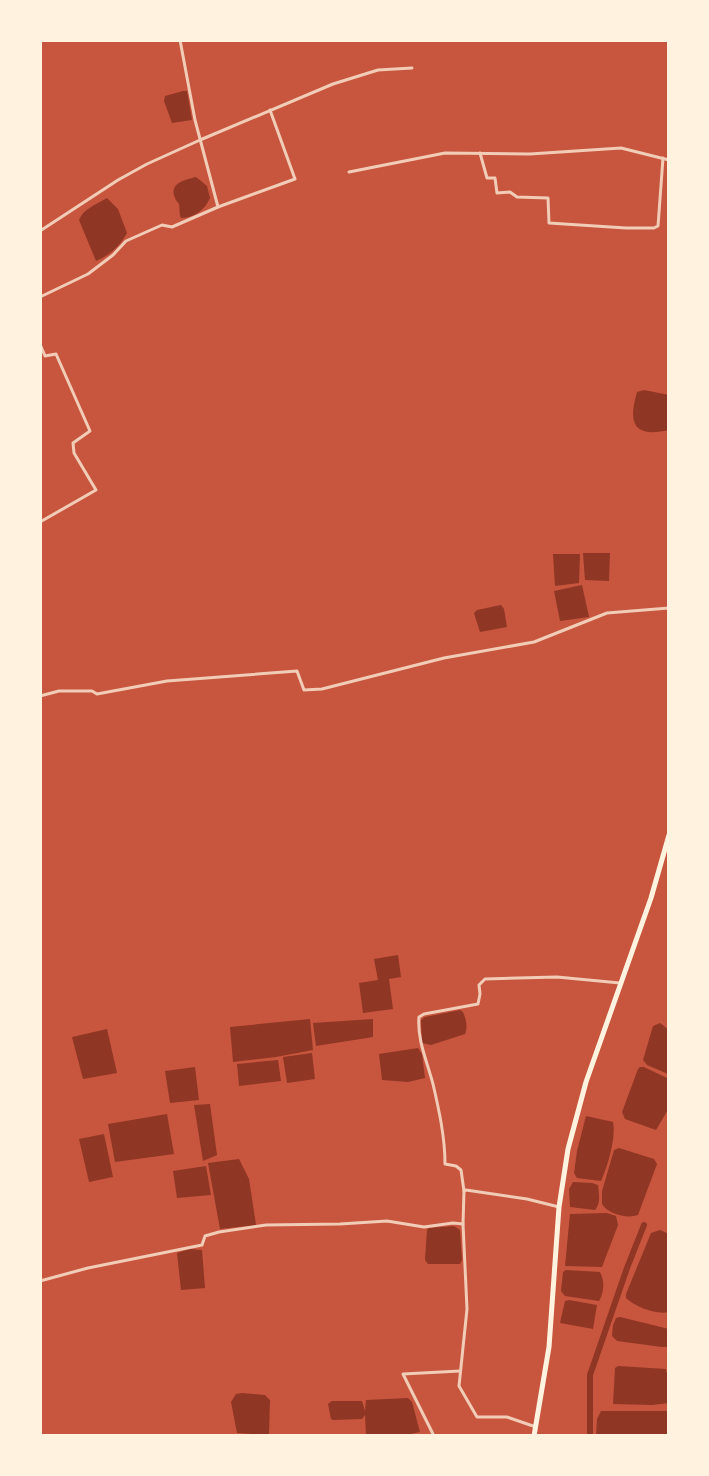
<svg xmlns="http://www.w3.org/2000/svg" width="709" height="1476" viewBox="0 0 709 1476" font-family="Barlow,sans-serif">
<style>
.water{fill:#8f3625}
.lines{fill:none;stroke-linecap:round;stroke-linejoin:round}
.canal{stroke:#8f3625;stroke-width:6}
.minor{stroke:#f1ccb7;stroke-width:3}
.primary{stroke:#fff3e0;stroke-width:5}
</style>
<rect width="100%" height="100%" fill="#c8553d"/>
<!-- water -->
<g class="water">
<polygon points="183,91 187,91 192,120 172,123 164,101 165,96"/>
<path d="M196,177L207,186L210,198C205,210 194,218 181,218C179,214 180,209 179,204C178,202 176,201 175,198C169,183 184,180 196,177Z"/>
<path d="M107,198L118,209L127,233C121,245 109,256 96,261L79,220C83,209 97,204 107,198Z"/>
<path d="M644,390L669,395V430C633,438 628,423 637,392Z"/>
<polygon points="583,553 610,553 609,581 585,580"/>
<polygon points="553,554 580,554 579,583 555,586"/>
<polygon points="582,585 589,617 560,621 554,591"/>
<polygon points="501,605 504,609 507,627 480,632 474,613 477,610"/>
<polygon points="398,955 401,977 389,979 393,1009 363,1013 359,983 378,980 374,959"/>
<path d="M460,1010L463,1012C466,1019 468,1027 465,1034L431,1045L422,1043L421,1020L425,1017Z"/>
<polygon points="310,1019 313,1050 276,1057 233,1062 230,1027"/>
<polygon points="373,1019 373,1037 316,1046 313,1023"/>
<polygon points="660,1023 669,1030 668,1074 647,1065 643,1060 653,1026"/>
<polygon points="107,1029 117,1073 83,1079 72,1037"/>
<polygon points="418,1048 422,1054 425,1078 408,1082 382,1080 379,1054"/>
<polygon points="312,1053 315,1079 287,1083 283,1057"/>
<polygon points="278,1060 281,1081 239,1086 237,1064"/>
<polygon points="195,1067 199,1100 170,1103 165,1071"/>
<polygon points="640,1067 644,1067 669,1079 669,1108 656,1130 625,1119 622,1112 638,1069"/>
<polygon points="210,1104 217,1155 203,1161 194,1105"/>
<polygon points="167,1114 174,1154 115,1162 108,1124"/>
<path d="M586,1116L613,1122C616,1138 608,1165 601,1181L577,1178L574,1173L577,1151Z"/>
<polygon points="104,1134 113,1177 89,1182 79,1139"/>
<path d="M619,1148L654,1159L657,1164L638,1215C627,1219 608,1214 602,1204V1191L614,1150Z"/>
<polygon points="239,1159 249,1179 256,1225 220,1229 208,1163"/>
<polygon points="206,1166 211,1195 177,1198 173,1171"/>
<path d="M573,1182L592,1183L598,1185C599,1194 601,1203 595,1210L570,1207L569,1189Z"/>
<polygon points="607,1213 616,1216 618,1225 602,1267 565,1266 570,1214"/>
<polygon points="454,1226 460,1230 462,1260 460,1264 428,1264 425,1260 427,1230 429,1228"/>
<path d="M660,1230L669,1234V1312C657,1315 635,1307 626,1298V1294L651,1233Z"/>
<polygon points="190,1249 202,1250 205,1288 181,1290 177,1253"/>
<path d="M566,1270L600,1272C605,1281 604,1293 599,1301L565,1296L561,1291L563,1272Z"/>
<polygon points="569,1300 597,1305 593,1329 560,1323 565,1301"/>
<polygon points="620,1317 669,1329 669,1345 667,1347 662,1347 617,1341 612,1336 613,1325 616,1318"/>
<polygon points="618,1366 666,1369 669,1384 669,1403 652,1405 613,1404 615,1368"/>
<polygon points="242,1393 265,1395 270,1400 269,1435 237,1433 231,1402 236,1394"/>
<polygon points="408,1398 412,1402 420,1432 401,1436 366,1436 365,1415 362,1419 333,1420 331,1419 328,1404 332,1401 362,1401 365,1411 366,1400"/>
<polygon points="601,1411 668,1411 669,1436 596,1436 597,1419"/>
</g>
<g class="lines">
<!-- canal -->
<polyline class="canal" points="590,1436 590,1375 627,1268 644,1225"/>
<!-- minor -->
<g class="minor">
<polyline points="180,40 195,120 218,207"/>
<polyline points="480,153 487,178 495,178 497,193 510,192 517,197 548,198 549,223 626,228 654,228 658,226 663,158"/>
<polyline points="349,172 445,153 530,154 621,148 669,160"/>
<polyline points="40,231 118,180 147,164 200,140 333,84 378,70 412,68"/>
<polyline points="40,297 88,274 113,255 126,241 162,225 172,227 218,207 295,179 270,110"/>
<polyline points="40,344 45,356 56,354 90,431 73,443 74,453 96,490 40,522"/>
<polyline points="40,696 59,691 92,691 97,694 167,681 297,671 304,690 322,689 444,658 534,642 607,613 669,608"/>
<path d="M464,1191L461,1170L456,1166L445,1164C445,1137 439,1110 433,1084C427,1061 417,1040 419,1017L424,1014L478,1004L480,994L479,985L485,979L557,977L620,983"/>
<polyline points="40,1281 88,1268 202,1245 205,1236 219,1232 266,1225 340,1224 387,1221 424,1227 453,1223 463,1224"/>
<polyline points="536,1427 507,1417 477,1417 459,1386 467,1309 463,1224 464,1191 466,1190 527,1199 559,1207"/>
<polyline points="434,1436 403,1374 460,1371"/>
</g>
<!-- primary -->
<polyline class="primary" points="534,1436 549,1347 559,1207 568,1149 586,1082 651,898 669,835"/>
</g>
<!-- border -->
<rect width="709" height="1476" fill="none" stroke="#fff3e0" stroke-width="84"/>
</svg>
